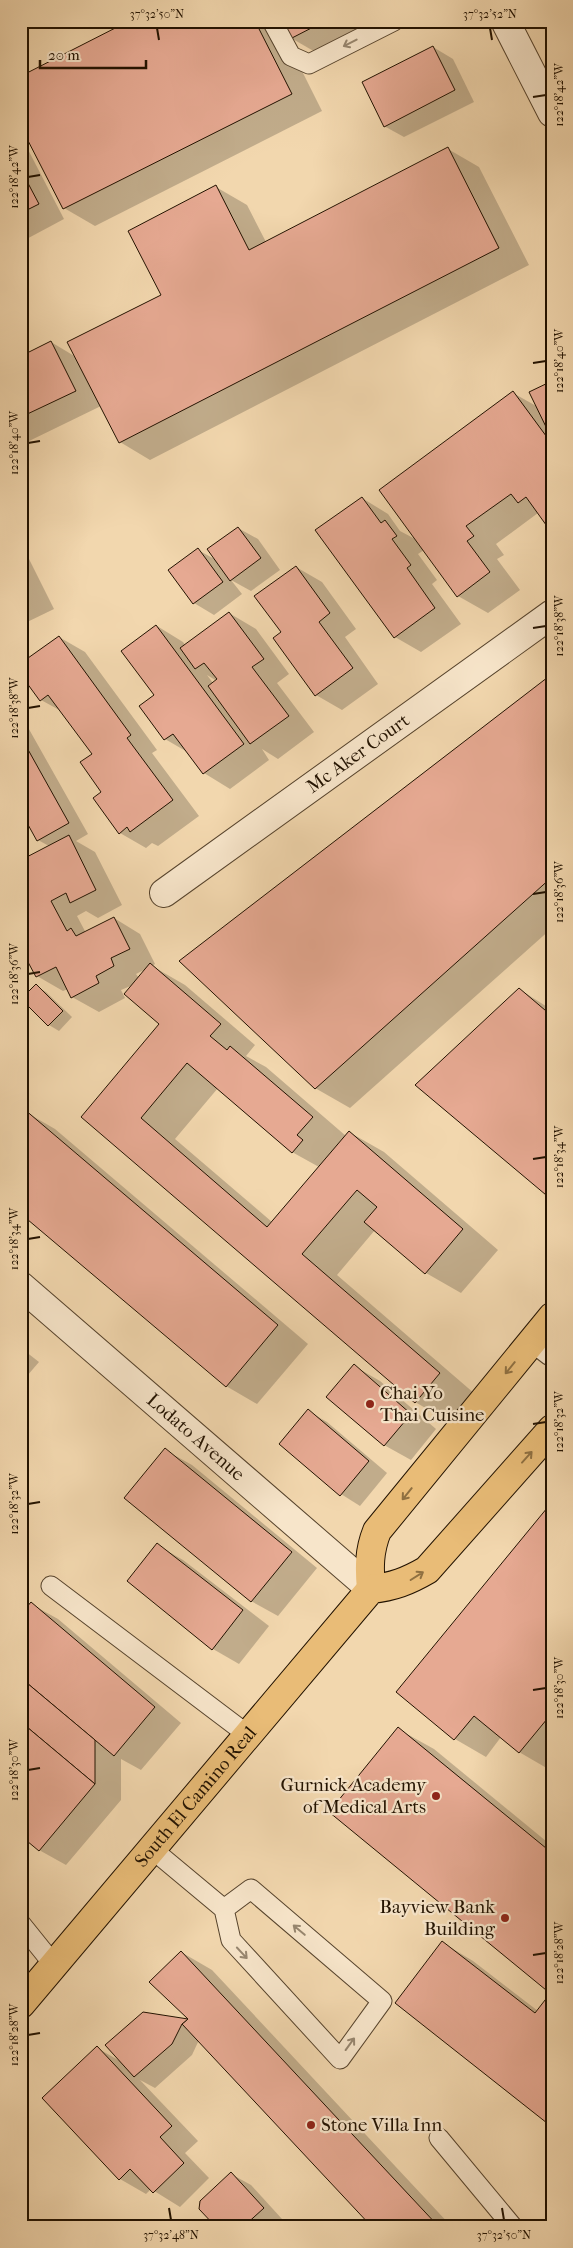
<svg xmlns="http://www.w3.org/2000/svg" width="573" height="2248" viewBox="0 0 573 2248" font-family="'IM FELL French Canon',serif">
<style>
.shadow{fill:#0003;fill-rule:evenodd}
.building{fill:#e6a992;stroke:#221200}
.lines{fill:none;stroke-linecap:round;stroke-linejoin:round}
.service-casing{stroke:#56432c;stroke-width:21}
.minor-casing{stroke:#56432c;stroke-width:30}
.primary-casing{stroke:#221200;stroke-width:30}
.service{stroke:#f7e5ca;stroke-width:19}
.minor{stroke:#f7e5ca;stroke-width:28}
.primary{stroke:#e9bc77;stroke-width:28}
.oneway{stroke:#97866f}
.oneway2{stroke:#8f7041}
.ticks{fill:none;stroke:#221200;stroke-width:2}
.poi-dot{fill:#8f2418;stroke:#f7e5ca;stroke-width:2}
.labels{text-anchor:middle;dominant-baseline:central;stroke-width:4.5;stroke-linejoin:round;paint-order:stroke}
.street-label{font-size:19px;fill:#221200;stroke:#f7e5ca}
.poi-label{font-size:19px;fill:#221200;stroke:#f7e5ca;text-anchor:start}
.neatline{fill:none;stroke:#221200;stroke-width:2}
.ticks-label{font-size:12px;text-anchor:middle;fill:#221200}
</style>
<rect width="100%" height="100%" fill="#f2d7ae"/>
<filter id="stains"><feTurbulence type="fractalNoise" baseFrequency=".004" numOctaves="4"/><feColorMatrix values="0 0 0 0 .2 0 0 0 0 .09 0 0 0 0 .02 0 0 0 .5 -.17"/></filter>
<radialGradient id="worn" r=".72"><stop offset=".6" stop-color="#630" stop-opacity="0"/><stop offset="1" stop-color="#630" stop-opacity=".3"/></radialGradient>
<!-- shadow -->
<g class="shadow">
<polygon points="132,21 277,21 322,111 95,226 64,208"/>
<polygon points="282,21 381,21 317,53 291,38"/>
<polygon points="433,47 453,59 474,102 404,137 384,126"/>
<polygon points="21,136 64,219 21,242"/>
<polygon points="448,149 479,167 529,265 150,460 120,442 101,406 25,443 21,441 21,351 28,354 51,342 76,357 162,295 216,187 247,205 266,242"/>
<polygon points="552,383 552,529 538,513 496,544 504,555 497,559 520,590 488,613 458,596 424,550 418,554 437,580 432,584 461,624 421,652 395,637 362,498 388,514 400,531 417,540 513,393 538,407"/>
<polygon points="238,528 258,539 280,570 251,591 231,580 242,594 214,615 194,603 170,570 198,550 218,561"/>
<polygon points="21,543 54,609 21,625"/>
<polygon points="296,567 322,582 356,629 345,637 378,684 342,710 316,695 283,632"/>
<path d="M229,613L256,629L289,674L277,683L314,732L278,759L262,749L269,760L230,789L204,773L189,753L165,739L155,695L157,626L183,642L186,646ZM207,675L217,681L213,683Z"/>
<polygon points="59,637 85,652 157,750 152,753 199,816 158,846 152,843 146,848 120,833 103,793 93,754 63,712 41,700"/>
<polygon points="552,676 552,928 350,1108 315,1088"/>
<path d="M21,715L88,834L76,841L95,852L122,905L98,918L86,911L77,916L86,933L114,918L140,934L155,964L152,966L185,985L255,1045L246,1056L266,1067L346,1136L349,1132L384,1152L498,1250L461,1293L426,1273L375,1230L337,1275L475,1394L450,1422L415,1402L83,1117L161,1024L133,985L121,990L125,998L99,1012L72,997L68,989L63,991L37,976L49,846L38,840L21,809ZM148,968L139,978L136,974ZM218,1088L292,1152L319,1167L272,1222L175,1139Z"/>
<polygon points="36,986 46,992 72,1017 59,1031 49,1025"/>
<polygon points="519,989 552,1010 552,1198"/>
<polygon points="24,1111 55,1129 308,1344 257,1404 226,1386"/>
<polygon points="21,1348 39,1362 21,1383"/>
<polygon points="354,1366 380,1381 436,1429 411,1460 384,1445"/>
<polygon points="308,1411 327,1422 387,1473 360,1506 341,1494"/>
<polygon points="165,1450 192,1465 317,1568 278,1616 251,1601"/>
<polygon points="552,1504 552,1768 550,1770 519,1752 501,1737 486,1757 455,1739 398,1691"/>
<polygon points="157,1545 183,1560 269,1626 239,1664 213,1649"/>
<polygon points="31,1604 58,1619 181,1723 141,1770 121,1759 121,1800 66,1865 39,1850"/>
<polygon points="398,1729 434,1749 552,1846 552,1992 547,1989"/>
<polygon points="443,1943 473,1961 538,2011 552,2125"/>
<polygon points="181,1952 212,1970 452,2227 374,2227 199,2040 192,2055 155,2088 140,2080 198,2141 185,2153 209,2178 180,2207 151,2189 146,2194 120,2179 97,2048 120,2061 107,2045 191,2021"/>
<polygon points="231,2174 251,2185 282,2219 274,2227 217,2227"/>
</g>
<!-- building -->
<g class="building">
<polygon points="129,21 255,21 292,94 63,209 21,127 21,76"/>
<polygon points="281,21 325,21 290,39"/>
<polygon points="433,46 455,90 384,127 362,82"/>
<polygon points="448,147 499,248 119,443 67,342 161,295 128,231 216,185 249,250"/>
<polygon points="21,170 39,204 21,213"/>
<polygon points="51,341 76,391 21,417 21,350 27,353"/>
<polygon points="552,381 552,434 550,435 529,392"/>
<polygon points="513,391 552,444 552,527 549,529 526,497 518,503 511,494 466,526 474,536 467,541 490,572 457,597 379,490"/>
<polygon points="362,497 381,523 385,520 397,536 392,539 411,565 407,568 435,608 394,638 315,530"/>
<polygon points="238,527 261,558 230,581 207,549"/>
<polygon points="198,548 223,582 193,604 168,570"/>
<polygon points="296,566 330,613 319,622 353,668 315,696 273,638 281,632 254,596"/>
<polygon points="229,612 264,659 252,667 289,716 250,744 208,686 217,679 204,663 195,669 180,648"/>
<polygon points="156,625 244,744 203,774 173,734 164,740 139,706 154,695 121,651"/>
<polygon points="59,636 131,735 127,738 173,800 130,832 127,827 119,834 93,798 101,792 80,762 92,754 48,695 40,701 21,675 21,663"/>
<polygon points="552,674 552,877 315,1089 179,961"/>
<polygon points="21,737 69,823 37,841 21,812"/>
<polygon points="69,835 96,890 70,903 66,893 51,901 67,931 71,928 76,936 114,917 130,949 111,958 114,966 96,976 99,983 71,998 56,967 36,977 21,949 21,860"/>
<polygon points="150,963 221,1024 210,1036 227,1050 230,1046 313,1117 297,1135 303,1140 292,1153 187,1063 141,1118 267,1227 349,1131 463,1229 425,1274 364,1222 377,1207 357,1190 302,1254 440,1373 415,1403 81,1117 159,1024 124,994"/>
<polygon points="36,984 63,1011 48,1026 21,999"/>
<polygon points="519,988 552,1016 552,1200 415,1085"/>
<polygon points="24,1109 278,1325 226,1387 21,1214 21,1112"/>
<polygon points="354,1364 411,1414 384,1446 326,1397"/>
<polygon points="308,1409 369,1461 340,1496 279,1444"/>
<polygon points="165,1448 292,1552 251,1602 124,1498"/>
<polygon points="552,1502 552,1713 519,1753 474,1716 454,1740 396,1692"/>
<polygon points="157,1543 243,1610 212,1650 127,1581"/>
<polygon points="31,1602 155,1707 114,1756 21,1678 21,1614"/>
<polygon points="21,1678 95,1740 95,1784 21,1722"/>
<polygon points="21,1722 95,1784 39,1851 21,1836"/>
<polygon points="398,1727 552,1853 552,1983 546,1990 329,1812"/>
<polygon points="442,1941 535,2013 552,1991 552,2127 395,2003"/>
<polygon points="181,1951 439,2227 372,2227 182,2024 188,2019 149,1982"/>
<polygon points="143,2012 188,2019 182,2024 172,2044 134,2077 105,2045"/>
<polygon points="97,2046 172,2126 160,2137 184,2163 153,2193 130,2169 119,2180 42,2098"/>
<polygon points="231,2172 264,2208 243,2227 216,2227 199,2209 200,2201"/>
</g>
<g class="lines">
<!-- service casing -->
<g class="service-casing">
<g id="service">
<polyline points="272,21 291,56 309,64 394,21"/>
<polyline points="51,1586 248,1735"/>
<polyline points="152,1849 224,1909 231,1940 340,2059 382,2001 251,1889 224,1909"/>
<polyline points="21,1924 54,1965"/>
<polyline points="439,2138 513,2227"/>
</g>
</g>
<!-- minor casing -->
<g class="minor-casing">
<g id="minor">
<polyline points="505,21 552,113"/>
<path id="s1" d="M164,893L552,614"/>
<path id="s2" d="M21,1286L371,1589"/>
<polyline points="535,1339 552,1352"/>
</g>
</g>
<!-- primary casing -->
<g class="primary-casing">
<g id="primary">
<path d="M371,1589C369,1568 369,1551 377,1531L552,1317"/>
<path id="s3" d="M21,2004L371,1589C393,1587 408,1581 427,1570L552,1429"/>
</g>
</g>
<!-- service -->
<use href="#service" class="service"/>
<!-- minor -->
<use href="#minor" class="minor"/>
<!-- primary -->
<use href="#primary" class="primary"/>
</g>
<!-- one-way arrows -->
<defs><path id="oneway-shaft" d="M-6 0H5M1.5-3L5.5 0L1.5 3" fill="none" stroke-width="1.6" stroke-linecap="round" stroke-linejoin="round" transform="scale(1.25)"/></defs>
<g class="oneway">
<use href="#oneway-shaft" transform="translate(350 43) rotate(153)"/>
<use href="#oneway-shaft" transform="translate(299 1930) rotate(-140)"/>
<use href="#oneway-shaft" transform="translate(242 1953) rotate(47)"/>
<use href="#oneway-shaft" transform="translate(350 2044) rotate(-54)"/>
</g>
<g class="oneway2">
<use href="#oneway-shaft" transform="translate(510 1368) rotate(129)"/>
<use href="#oneway-shaft" transform="translate(527 1457) rotate(-48)"/>
<use href="#oneway-shaft" transform="translate(407 1494) rotate(129)"/>
<use href="#oneway-shaft" transform="translate(417 1576) rotate(-32)"/>
</g>
<!-- ticks -->
<path class="ticks" d="M157,28L159,40M490,28L492,40M533,97L546,95M28,177L40,175M533,363L546,361M28,443L40,441M533,628L546,626M28,708L40,706M533,894L546,892M28,974L40,972M533,1159L546,1157M28,1239L40,1237M533,1424L546,1422M28,1504L40,1502M533,1690L546,1688M28,1770L40,1768M533,1955L546,1953M28,2035L40,2033M169,2208L171,2220M502,2208L504,2220"/>
<!-- markers -->
<g class="poi-dot">
<circle cx="370" cy="1404" r="5"/>
<circle cx="436" cy="1796" r="5"/>
<circle cx="505" cy="1918" r="5"/>
<circle cx="311" cy="2125" r="5"/>
</g>
<g class="labels">
<!-- street labels -->
<g class="street-label">
<text stroke="none"><textPath href="#s1" startOffset="239">Mc Aker Court</textPath></text>
<text stroke="none"><textPath href="#s2" startOffset="231">Lodato Avenue</textPath></text>
<text stroke="none"><textPath href="#s3" startOffset="271">South El Camino Real</textPath></text>
</g>
<!-- poi labels -->
<g class="poi-label">
<text x="380" y="1393">Chai Yo<tspan x="380" dy="22">Thai Cuisine</tspan></text>
<text x="426" y="1785" text-anchor="end">Gurnick Academy<tspan x="426" dy="22">of Medical Arts</tspan></text>
<text x="495" y="1907" text-anchor="end">Bayview Bank<tspan x="495" dy="22">Building</tspan></text>
<text x="321" y="2125">Stone Villa Inn</text>
</g>
</g>
<!-- margin -->
<rect width="573" height="2248" fill="none" stroke="#f2d7ae" stroke-width="55"/>
<!-- scale -->
<path d="M40 60v8h106v-8" fill="none" stroke="#221200" stroke-width="2.5"/>
<text x="48" y="60" font-size="15" fill="#221200" stroke="#f7e5ca" stroke-width="4" paint-order="stroke">20 m</text>
<rect x="28" y="28" width="518" height="2192" class="neatline"/>
<g class="ticks-label">
<text x="157" y="18">37°32'50"N</text>
<text x="490" y="18">37°32'52"N</text>
<text transform="translate(559 95) rotate(-90)" y="4">122°18'42"W</text>
<text transform="translate(14 177) rotate(-90)" y="4">122°18'42"W</text>
<text transform="translate(559 361) rotate(-90)" y="4">122°18'40"W</text>
<text transform="translate(14 443) rotate(-90)" y="4">122°18'40"W</text>
<text transform="translate(559 626) rotate(-90)" y="4">122°18'38"W</text>
<text transform="translate(14 708) rotate(-90)" y="4">122°18'38"W</text>
<text transform="translate(559 892) rotate(-90)" y="4">122°18'36"W</text>
<text transform="translate(14 974) rotate(-90)" y="4">122°18'36"W</text>
<text transform="translate(559 1157) rotate(-90)" y="4">122°18'34"W</text>
<text transform="translate(14 1239) rotate(-90)" y="4">122°18'34"W</text>
<text transform="translate(559 1422) rotate(-90)" y="4">122°18'32"W</text>
<text transform="translate(14 1504) rotate(-90)" y="4">122°18'32"W</text>
<text transform="translate(559 1688) rotate(-90)" y="4">122°18'30"W</text>
<text transform="translate(14 1770) rotate(-90)" y="4">122°18'30"W</text>
<text transform="translate(559 1953) rotate(-90)" y="4">122°18'28"W</text>
<text transform="translate(14 2035) rotate(-90)" y="4">122°18'28"W</text>
<text x="171" y="2239">37°32'48"N</text>
<text x="504" y="2239">37°32'50"N</text>
</g>
<rect width="100%" height="100%" filter="url(#stains)"/>
<rect width="100%" height="100%" fill="url(#worn)"/>
</svg>
